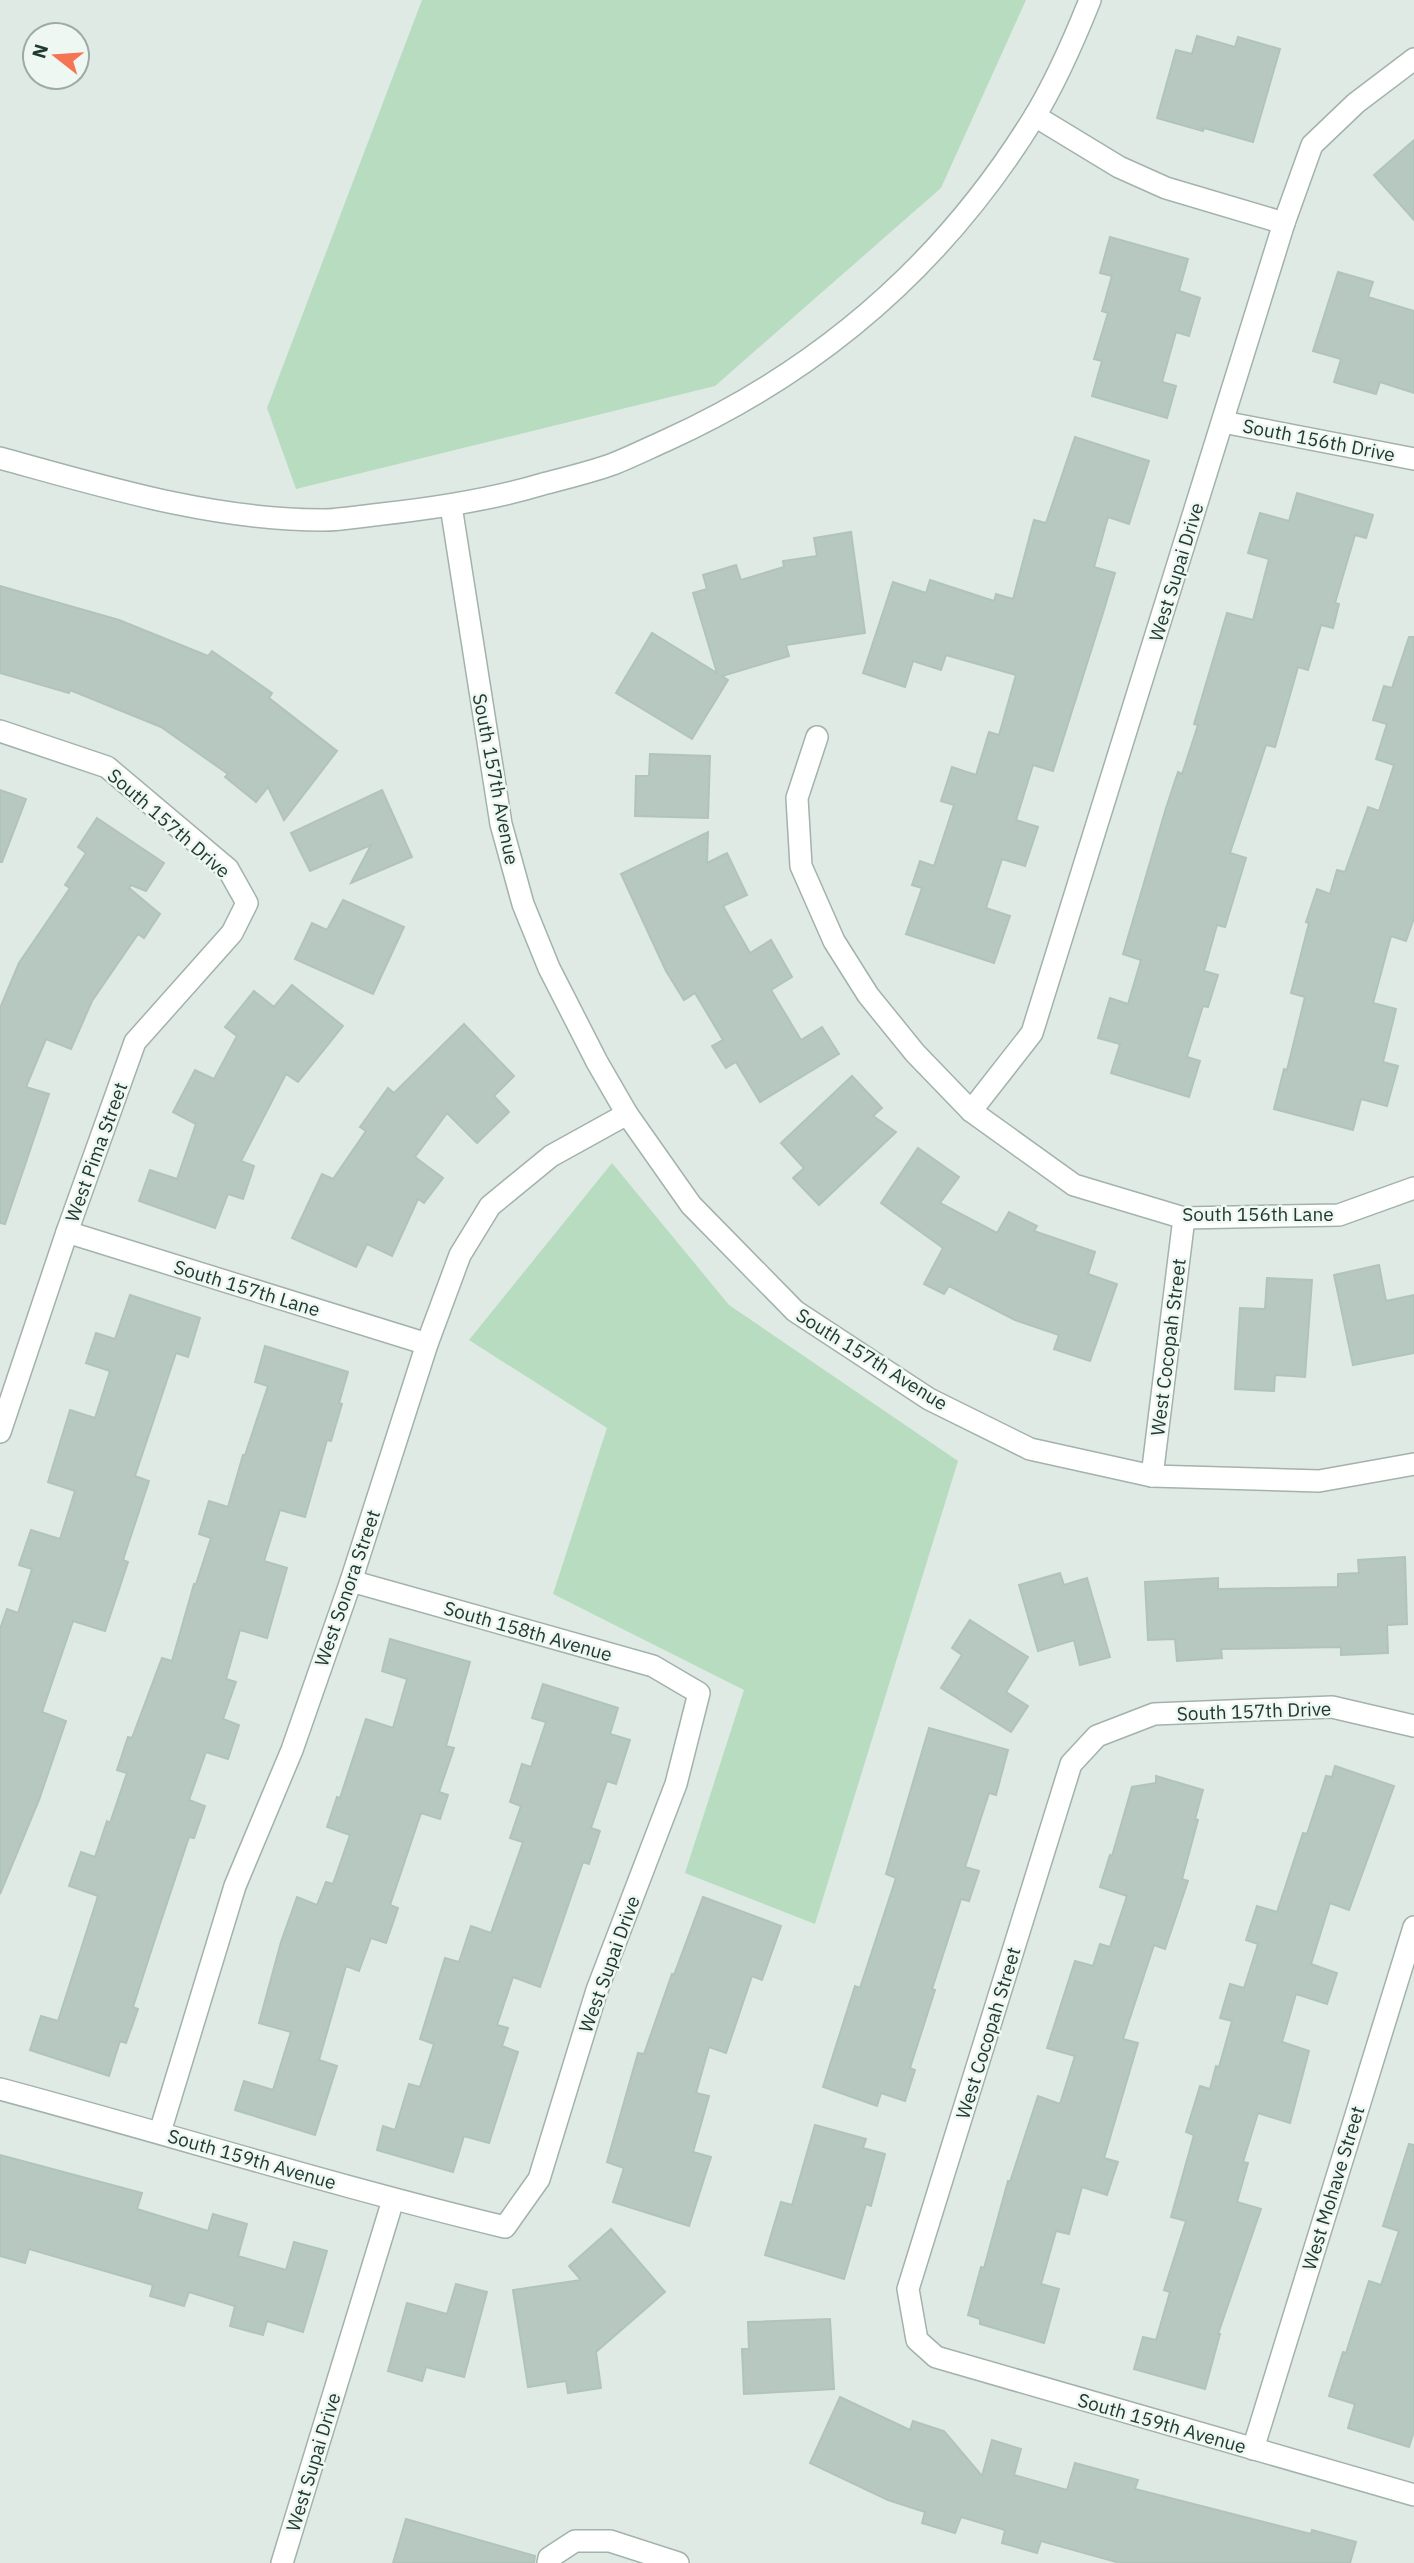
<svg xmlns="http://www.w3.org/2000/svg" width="1414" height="2563" viewBox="0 0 1414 2563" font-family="'IBM Plex Sans',sans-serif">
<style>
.green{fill:#b7dcbf}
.building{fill:#b7c8c0;stroke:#b1c4bb;stroke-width:2}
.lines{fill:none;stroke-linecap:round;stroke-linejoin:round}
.minor-casing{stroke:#a2b2ac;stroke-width:24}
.minor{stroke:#fff;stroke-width:21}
.labels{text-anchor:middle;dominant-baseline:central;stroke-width:5;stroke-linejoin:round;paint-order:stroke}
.street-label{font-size:19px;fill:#203a32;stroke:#eff7f3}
</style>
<rect width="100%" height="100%" fill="#dfeae5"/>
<!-- green -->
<g class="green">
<polygon points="422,0 1026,0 941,188 715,386 296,489 267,408"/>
<polygon points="612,1163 729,1305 958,1461 815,1924 685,1873 744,1690 553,1594 607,1428 469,1340"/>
</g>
<!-- building -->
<g class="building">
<polygon points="1197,36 1235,47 1238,37 1280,49 1253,142 1204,128 1203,131 1157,118 1176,50 1192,54"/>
<polygon points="1414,140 1414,220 1374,175"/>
<polygon points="1110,237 1188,259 1179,291 1200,298 1189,336 1176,332 1162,382 1176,386 1167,418 1092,396 1102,361 1094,359 1108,313 1102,311 1112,276 1100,273"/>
<polygon points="1338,272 1373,282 1368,297 1414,311 1414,393 1380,382 1376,394 1334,382 1341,359 1313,351"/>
<polygon points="1075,437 1149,461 1129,524 1108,517 1094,567 1115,573 1103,613 1053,771 1033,765 1016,820 1038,827 1025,866 1002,859 986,908 1010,916 994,963 906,934 922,888 912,885 920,861 934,866 954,805 941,801 952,767 976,775 989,732 999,735 1016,675 946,655 941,670 913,661 905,687 863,673 893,582 926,593 930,580 994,601 996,594 1013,599 1034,520 1046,523"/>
<polygon points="1297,493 1373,515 1366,538 1355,535 1335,603 1339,604 1333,628 1321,625 1308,670 1298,667 1275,747 1266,745 1230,853 1246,858 1225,927 1217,925 1204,971 1218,975 1208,1007 1203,1006 1187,1057 1200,1061 1189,1097 1111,1073 1120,1044 1098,1038 1110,998 1128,1004 1141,960 1123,954 1166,808 1178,772 1182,774 1198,725 1194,724 1227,613 1253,620 1269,559 1248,553 1260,513 1289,521"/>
<polygon points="851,532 865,633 786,645 789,656 722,676 728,680 692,739 616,693 652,633 717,673 693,593 707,589 703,575 736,565 741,580 784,567 783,561 817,556 814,538"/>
<polygon points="0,586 119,620 208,656 212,651 272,693 269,698 337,751 284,820 268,787 256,802 225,777 228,774 161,727 70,690 69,693 0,673"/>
<polygon points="1409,637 1414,637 1414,918 1406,941 1391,936 1373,1003 1396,1009 1383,1062 1398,1066 1387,1106 1361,1099 1353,1130 1274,1109 1284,1069 1287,1070 1305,997 1291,993 1309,923 1306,922 1317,889 1330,894 1337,870 1345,872 1368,807 1379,811 1394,765 1376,759 1387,724 1373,720 1384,686 1392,688"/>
<polygon points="650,754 710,756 708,818 635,816 636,776 649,776"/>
<polygon points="0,790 26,799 2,862 0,862"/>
<polygon points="382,790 412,857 351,883 371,845 310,871 291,833"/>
<polygon points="97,818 164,863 146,891 131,885 129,888 160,914 144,938 138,934 92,1001 71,1049 46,1039 26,1087 49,1094 5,1224 0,1223 0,1008 19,963 70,888 65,885 86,853 78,847"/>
<polygon points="708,832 707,863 727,853 747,895 723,906 750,953 771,940 792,977 771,990 801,1040 822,1027 839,1054 760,1102 736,1062 726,1068 712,1046 723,1040 695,993 684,1000 666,971 621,874"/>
<polygon points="343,900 404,927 373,994 295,959 312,923 327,930"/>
<polygon points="292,985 343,1026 298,1082 286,1074 241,1161 254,1166 243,1199 228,1194 215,1228 139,1201 150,1170 177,1179 196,1124 173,1112 195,1070 214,1079 237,1036 225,1027 254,991 274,1007"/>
<polygon points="464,1024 514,1076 494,1096 509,1112 477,1143 447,1113 415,1157 443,1178 424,1203 418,1199 392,1256 367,1244 356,1267 292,1238 322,1174 333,1179 366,1131 360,1127 388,1088 394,1093"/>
<polygon points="852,1076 882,1108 873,1116 896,1132 819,1205 793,1178 804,1168 781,1143"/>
<polygon points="918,1148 959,1177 940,1203 997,1233 1009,1212 1037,1226 1034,1231 1095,1252 1088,1274 1117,1284 1090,1361 1054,1349 1059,1335 1015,1320 949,1286 944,1294 924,1284 943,1248 881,1203"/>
<polygon points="1379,1265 1386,1301 1414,1295 1414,1353 1353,1365 1334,1275"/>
<polygon points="1267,1278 1312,1280 1305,1377 1275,1375 1274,1391 1235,1389 1240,1308 1265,1309"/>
<polygon points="130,1295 200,1318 188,1357 176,1353 135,1476 149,1481 123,1560 128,1562 105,1631 73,1621 42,1712 66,1721 39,1800 0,1894 0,1629 7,1609 18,1613 32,1569 19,1565 31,1530 60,1539 75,1491 48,1482 70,1410 95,1418 110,1371 86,1363 96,1333 115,1339"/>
<polygon points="265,1346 348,1372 339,1403 342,1404 331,1441 327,1440 305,1517 280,1510 264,1561 287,1568 267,1638 240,1630 226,1679 236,1682 223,1719 239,1725 228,1759 206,1752 189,1800 205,1806 194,1838 189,1837 156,1936 133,2007 138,2009 126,2043 120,2041 109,2076 30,2050 41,2016 58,2021 98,1896 69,1886 81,1852 95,1857 107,1821 110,1823 127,1773 117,1770 128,1737 132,1738 162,1658 172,1661 194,1584 196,1584 211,1538 199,1534 209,1501 228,1507 243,1455 245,1455 268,1386 255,1382"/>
<polygon points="1405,1557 1407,1624 1387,1625 1388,1653 1341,1655 1341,1647 1221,1649 1222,1658 1177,1661 1175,1639 1148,1640 1145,1582 1218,1578 1218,1589 1338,1587 1338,1574 1359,1573 1358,1560"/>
<polygon points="1060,1573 1064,1585 1087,1578 1110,1657 1080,1665 1074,1640 1038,1651 1019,1585"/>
<polygon points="970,1620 1028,1657 1006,1692 1028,1706 1011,1732 941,1688 962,1655 952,1648"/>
<polygon points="390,1639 470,1662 446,1746 454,1748 439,1792 448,1795 440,1819 421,1813 390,1905 398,1908 386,1943 371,1938 359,1971 346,1966 319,2060 337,2066 315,2135 235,2110 244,2081 273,2090 291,2032 259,2023 281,1942 297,1897 317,1905 326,1882 333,1884 350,1835 327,1827 337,1797 340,1798 366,1719 393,1728 407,1679 382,1671"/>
<polygon points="543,1684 618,1708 610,1734 630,1740 616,1784 607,1781 591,1828 600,1831 589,1864 583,1862 540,1987 513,1977 497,2025 508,2028 502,2046 518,2052 489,2143 464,2136 453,2172 377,2150 383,2126 395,2130 409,2084 420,2087 434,2044 420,2039 445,1958 459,1962 471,1926 491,1933 523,1842 510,1838 521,1806 510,1802 522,1764 531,1767 546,1722 532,1718"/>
<polygon points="929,1728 1008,1750 996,1795 989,1793 965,1867 979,1871 969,1901 961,1899 932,1989 935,1990 910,2068 915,2070 905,2101 881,2093 877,2106 823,2087 855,1986 860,1988 896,1878 886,1874"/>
<polygon points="1335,1766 1394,1786 1349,1910 1330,1903 1311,1964 1337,1973 1327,2004 1296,1994 1282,2042 1309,2051 1290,2123 1258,2113 1243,2162 1248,2163 1237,2202 1261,2209 1218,2334 1220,2334 1205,2389 1134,2369 1143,2337 1156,2340 1170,2292 1164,2290 1186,2221 1171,2217 1194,2135 1186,2132 1200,2086 1210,2089 1216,2066 1219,2067 1232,2021 1220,2018 1230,1984 1244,1988 1258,1944 1246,1940 1257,1906 1277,1912 1303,1833 1307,1834 1326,1776 1332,1777"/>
<polygon points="1156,1776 1203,1790 1195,1819 1198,1820 1182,1879 1188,1881 1165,1949 1154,1945 1123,2039 1138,2043 1104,2158 1118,2162 1107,2195 1082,2187 1069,2234 1056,2231 1041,2284 1059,2289 1044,2343 980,2324 980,2319 968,2315 981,2267 984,2268 1008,2181 1010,2182 1038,2096 1060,2104 1075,2056 1047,2048 1075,1961 1093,1966 1100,1944 1110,1947 1127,1896 1100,1887 1110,1855 1112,1856 1132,1787 1156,1783"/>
<polygon points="703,1897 781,1926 762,1980 752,1976 726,2053 709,2047 696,2093 709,2096 693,2152 711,2157 689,2226 613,2202 624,2168 607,2162 638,2053 644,2054 672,1974 674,1975"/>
<polygon points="815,2125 866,2139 863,2148 885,2154 871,2206 866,2204 844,2279 765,2255 781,2202 792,2205"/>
<polygon points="1409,2144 1414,2145 1414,2431 1409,2447 1348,2428 1355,2404 1329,2396 1343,2352 1346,2353 1369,2281 1381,2285 1399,2231 1383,2226"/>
<polygon points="0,2155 142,2193 137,2209 208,2231 213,2214 247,2224 238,2256 286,2270 294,2242 327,2251 303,2332 267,2321 263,2335 230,2326 235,2306 189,2292 184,2306 150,2296 153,2285 29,2249 25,2263 0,2256"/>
<polygon points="611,2229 665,2292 596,2352 601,2388 568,2393 566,2381 528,2387 513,2290 581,2280 569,2266"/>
<polygon points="456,2284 487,2292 464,2377 426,2367 422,2381 388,2371 407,2303 447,2314"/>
<polygon points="830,2319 834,2389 744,2394 742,2349 749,2349 748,2322"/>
<polygon points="840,2397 910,2430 913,2421 944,2431 982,2476 992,2440 1021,2449 1014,2475 1067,2490 1075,2463 1138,2480 1135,2489 1311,2534 1312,2530 1356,2542 1350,2563 1120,2563 1041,2541 1037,2553 1002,2543 1005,2530 961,2517 955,2533 922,2523 925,2512 888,2500 810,2463"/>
<polygon points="406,2519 535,2556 534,2563 393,2563"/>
</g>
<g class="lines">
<!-- minor casing -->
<g class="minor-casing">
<g id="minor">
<polyline points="1035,116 1119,167 1166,188 1284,223"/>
<polyline points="1223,422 1414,459"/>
<path d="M0,458C105,487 212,520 323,520C342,520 362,516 382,514C437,508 490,500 543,484C566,478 591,472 613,464C631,457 649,448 667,440C821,370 944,263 1033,119C1056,82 1074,40 1090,0"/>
<polyline points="451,506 501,824 523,904 549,968 597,1062 627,1114 691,1205 795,1311 929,1399 1030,1449 1152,1476 1319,1481 1414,1464"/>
<polyline points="0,731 107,767 228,869 247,903 232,933 135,1042 67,1232 0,1432"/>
<polyline points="817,737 797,798 801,866 834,941 868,995 915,1053 971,1111 1074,1185 1184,1218 1339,1215 1414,1188"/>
<polyline points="971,1111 1032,1033 1284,223 1312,145 1356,103 1414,59"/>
<polyline points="67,1232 427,1344"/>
<polyline points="1152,1476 1184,1218"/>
<polyline points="1414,1726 1332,1707 1154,1714 1097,1736 1071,1764 908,2289 917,2340 936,2357 1414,2495"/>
<path d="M0,2089C168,2134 335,2186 505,2227L539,2179L597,1990L676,1784L699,1693L653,1666L351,1581"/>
<polyline points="160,2132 235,1886 292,1750 351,1581 427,1344 460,1255 490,1206 551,1156 627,1114"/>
<polyline points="1253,2449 1414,1927"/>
<polyline points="282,2563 393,2200"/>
<polyline points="548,2563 549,2558 575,2541 610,2541 678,2563"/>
</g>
</g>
<!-- minor -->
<use href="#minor" class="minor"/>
</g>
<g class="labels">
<!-- street labels -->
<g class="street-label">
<text transform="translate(1319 440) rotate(11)">South 156th Drive</text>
<text transform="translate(1176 572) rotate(-73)">West Supai Drive</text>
<text transform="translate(496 779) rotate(79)">South 157th Avenue</text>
<text transform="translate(169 823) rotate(41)">South 157th Drive</text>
<text transform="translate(96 1152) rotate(-70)">West Pima Street</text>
<text x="1258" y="1214">South 156th Lane</text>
<text transform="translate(247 1288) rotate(17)">South 157th Lane</text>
<text transform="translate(1168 1347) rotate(-83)">West Cocopah Street</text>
<text transform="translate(872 1359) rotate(32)">South 157th Avenue</text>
<text transform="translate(347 1588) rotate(-71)">West Sonora Street</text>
<text transform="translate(528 1631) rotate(16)">South 158th Avenue</text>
<text transform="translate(1254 1711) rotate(-2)">South 157th Drive</text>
<text transform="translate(609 1964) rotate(-70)">West Supai Drive</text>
<text transform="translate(988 2033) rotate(-73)">West Cocopah Street</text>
<text transform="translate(252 2159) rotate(16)">South 159th Avenue</text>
<text transform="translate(1333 2188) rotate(-73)">West Mohave Street</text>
<text transform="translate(1162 2423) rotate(16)">South 159th Avenue</text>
<text transform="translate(313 2462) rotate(-73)">West Supai Drive</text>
</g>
</g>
<!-- north arrow -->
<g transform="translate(56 56) rotate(287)"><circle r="33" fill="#eff7f3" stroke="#9caba6" stroke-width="2"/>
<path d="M0-5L12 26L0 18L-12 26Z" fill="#f47453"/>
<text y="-10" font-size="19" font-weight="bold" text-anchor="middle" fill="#203a32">N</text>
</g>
</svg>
